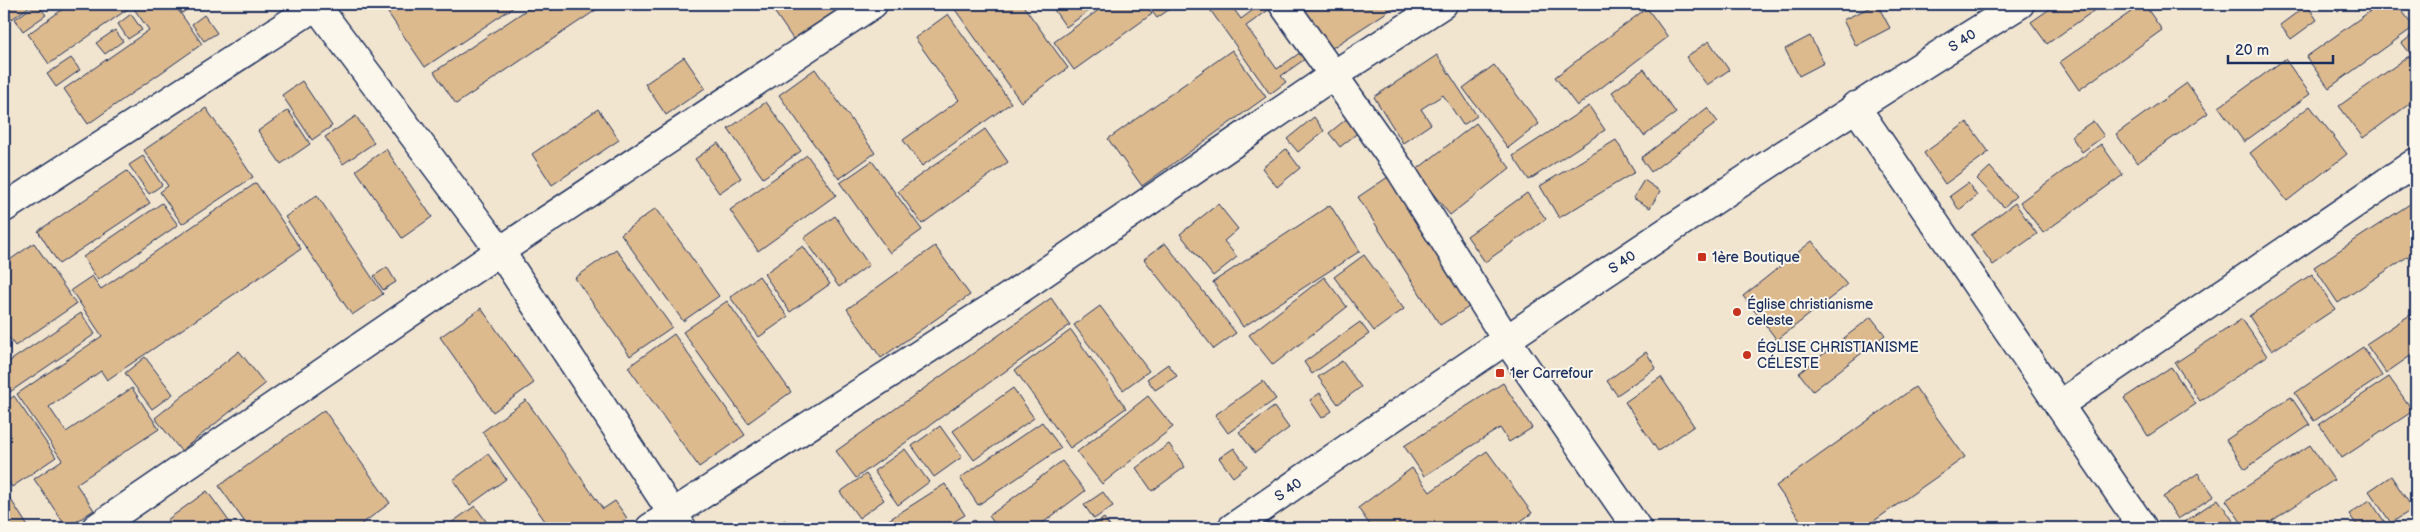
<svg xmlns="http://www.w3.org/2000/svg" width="2420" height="532" viewBox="0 0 2420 532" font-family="'Balsamiq Sans',sans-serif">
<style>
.building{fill:#ddba8e;stroke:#1b2f5e}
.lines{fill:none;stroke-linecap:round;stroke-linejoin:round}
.street-casing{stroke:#1b2f5e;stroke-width:31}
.street{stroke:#fbf7ec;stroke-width:28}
.poi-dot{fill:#c8321e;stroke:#fbf7ec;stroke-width:2}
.labels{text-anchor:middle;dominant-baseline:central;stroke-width:4;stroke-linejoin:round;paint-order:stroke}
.street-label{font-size:14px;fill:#1b2f5e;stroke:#fbf7ec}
.poi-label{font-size:14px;fill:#1b2f5e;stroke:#fbf7ec;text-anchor:start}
</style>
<rect width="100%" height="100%" fill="#f2e5d0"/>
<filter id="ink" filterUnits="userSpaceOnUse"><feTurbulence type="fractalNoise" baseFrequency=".02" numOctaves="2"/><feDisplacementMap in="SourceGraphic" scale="10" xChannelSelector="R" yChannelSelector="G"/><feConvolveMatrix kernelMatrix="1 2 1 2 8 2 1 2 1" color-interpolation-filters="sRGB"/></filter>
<g filter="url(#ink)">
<!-- building -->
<g class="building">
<polygon points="4,4 33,4 12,19"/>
<polygon points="37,4 46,15 23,31 15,19"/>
<polygon points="70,4 174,4 202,44 88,124 64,89 149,30 132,6 49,64 28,34"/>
<polygon points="176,4 195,4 182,13"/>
<polygon points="382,4 518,4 425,67"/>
<polygon points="535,4 605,4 456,104 434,72"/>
<polygon points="769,4 846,4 793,39"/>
<polygon points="951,4 1022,4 1068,68 1021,102"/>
<polygon points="1050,4 1099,4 1066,27"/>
<polygon points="1107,4 1145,4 1152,14 1074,70 1054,42"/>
<polygon points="1146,4 1177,4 1157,18"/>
<polygon points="1206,4 1230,4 1241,19 1261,4 1277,4 1246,26 1277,69 1308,47 1312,54 1281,76 1286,82 1270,94"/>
<polygon points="1293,4 1399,4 1326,52"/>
<polygon points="1877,4 1890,28 1856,46 1843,20"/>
<polygon points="2057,4 2096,4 2099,7 2047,44 2031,22"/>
<polygon points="2142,4 2144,4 2162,30 2079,90 2060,62"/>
<polygon points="2331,4 2347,4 2338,12"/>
<polygon points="2380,4 2397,4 2414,27 2329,88 2306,57"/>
<polygon points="2307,5 2317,20 2291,39 2280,25"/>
<polygon points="1647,8 1668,37 1577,106 1555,77"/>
<polygon points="131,14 142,30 128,39 118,24"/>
<polygon points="948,14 1011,103 922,166 903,140 959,100 915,38"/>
<polygon points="204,15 217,33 204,41 192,24"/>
<polygon points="115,30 123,41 105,54 96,43"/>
<polygon points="2416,32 2416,61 2402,43"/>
<polygon points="1810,36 1824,63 1799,76 1785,49"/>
<polygon points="1709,41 1729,70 1707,85 1686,57"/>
<polygon points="1232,50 1266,97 1142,186 1108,139"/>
<polygon points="1437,55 1477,116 1463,125 1443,95 1421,109 1431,124 1403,143 1374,97"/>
<polygon points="2409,56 2416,67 2416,99 2363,138 2339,106"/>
<polygon points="684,57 705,88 666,115 645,84"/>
<polygon points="71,58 80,70 56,87 47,74"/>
<polygon points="2285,59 2310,94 2244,142 2219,107"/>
<polygon points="1494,65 1539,124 1508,148 1463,88"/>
<polygon points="815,69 875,153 839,179 779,95"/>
<polygon points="1644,69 1676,113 1644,136 1612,92"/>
<polygon points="302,81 332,126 312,140 282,95"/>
<polygon points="2187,83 2208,113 2137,163 2116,134"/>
<polygon points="766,102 801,151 763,178 728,129"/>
<polygon points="1589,106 1605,130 1529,180 1513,156"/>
<polygon points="2310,106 2347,154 2287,201 2250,153"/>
<polygon points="206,108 253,177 182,224 160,192 168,186 144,150"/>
<polygon points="1707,108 1718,122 1651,172 1641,158"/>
<polygon points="598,109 619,140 552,185 532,154"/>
<polygon points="288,110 310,144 281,164 258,131"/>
<polygon points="1354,113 1365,127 1340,147 1329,133"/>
<polygon points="356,116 374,143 343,164 325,137"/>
<polygon points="1314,117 1324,131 1298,152 1287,139"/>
<polygon points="2093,121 2104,136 2082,152 2071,136"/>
<polygon points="1967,122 1989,152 1945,184 1924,153"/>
<polygon points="1476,123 1510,168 1450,215 1415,171"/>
<polygon points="985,129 1008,162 922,224 898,191"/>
<polygon points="1616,140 1635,172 1559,218 1540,186"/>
<polygon points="718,143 741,178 719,193 695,159"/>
<polygon points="2101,144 2123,175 2043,233 2020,202"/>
<polygon points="386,149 432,217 402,238 356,170"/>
<polygon points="1286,149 1300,168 1277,187 1262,168"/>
<polygon points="807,155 836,195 758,251 730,210"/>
<polygon points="143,156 162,185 149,194 129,165"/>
<polygon points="872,161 922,230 890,253 840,183"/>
<polygon points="1990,167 2016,196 2004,207 1977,179"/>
<polygon points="127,171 150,203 59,264 38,231"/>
<polygon points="1391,175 1474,304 1440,325 1358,197"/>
<polygon points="1644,180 1660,191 1650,208 1633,198"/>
<polygon points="256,183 301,249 107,380 101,371 49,407 66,432 132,388 159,429 76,484 94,510 67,528 34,479 62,460 17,394 102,336 71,290 92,276 101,289"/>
<polygon points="1968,183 1977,196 1959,210 1950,196"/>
<polygon points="1527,193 1546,219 1485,262 1467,236"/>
<polygon points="317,195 383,294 352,315 285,217"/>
<polygon points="2416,200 2416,251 2338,303 2314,267"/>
<polygon points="162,203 178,225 98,280 83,257"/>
<polygon points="2015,203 2037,234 1993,265 1971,235"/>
<polygon points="1218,204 1238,229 1224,241 1237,257 1213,276 1180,234"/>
<polygon points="1330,205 1360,251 1243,327 1213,282"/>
<polygon points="656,208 719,296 683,321 621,234"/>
<polygon points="835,216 869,265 839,287 804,238"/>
<polygon points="1812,241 1847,285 1777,340 1743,296"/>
<polygon points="34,243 76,304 15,346 4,330 4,264"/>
<polygon points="1165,243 1236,333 1214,349 1144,259"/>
<polygon points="803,246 830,284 790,312 764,274"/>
<polygon points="935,246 970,295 881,358 847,309"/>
<polygon points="616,249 672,327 630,356 575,278"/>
<polygon points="1364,255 1404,309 1374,331 1334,277"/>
<polygon points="387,267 396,282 383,290 374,276"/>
<polygon points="2312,274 2335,309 2272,351 2249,316"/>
<polygon points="759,276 788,317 759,337 730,297"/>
<polygon points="1324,277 1347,307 1273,365 1249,335"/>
<polygon points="1051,298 1070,325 856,478 836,451"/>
<polygon points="727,301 791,392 748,423 683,332"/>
<polygon points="1100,306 1149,371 1123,390 1074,325"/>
<polygon points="481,308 534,383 493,412 440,337"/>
<polygon points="2416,311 2416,352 2386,373 2366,344"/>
<polygon points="81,313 95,334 4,396 4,365"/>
<polygon points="1871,317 1885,335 1813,391 1799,373"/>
<polygon points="2242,319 2267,356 2200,401 2175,363"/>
<polygon points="1360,322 1369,334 1312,374 1304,362"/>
<polygon points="1071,330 1126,408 1070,448 1015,370"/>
<polygon points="674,334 745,435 699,467 628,367"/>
<polygon points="2363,347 2382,376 2314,421 2295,393"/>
<polygon points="239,351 265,384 181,451 155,418"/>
<polygon points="1646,352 1656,368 1617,395 1607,381"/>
<polygon points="145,357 173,394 152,409 125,373"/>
<polygon points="1342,361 1361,387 1338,404 1318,377"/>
<polygon points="1168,364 1177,376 1155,390 1147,379"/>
<polygon points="2171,367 2196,404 2148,436 2124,398"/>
<polygon points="1661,377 1694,426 1658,451 1625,402"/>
<polygon points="2389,377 2413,411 2342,458 2319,424"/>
<polygon points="1263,381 1276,399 1228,433 1215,415"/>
<polygon points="1503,383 1532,428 1509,442 1500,428 1424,476 1404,446"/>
<polygon points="1915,387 1965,457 1864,528 1806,528 1776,486"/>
<polygon points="1013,388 1034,418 974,460 953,431"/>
<polygon points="1320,393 1332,411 1322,418 1310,400"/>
<polygon points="14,396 56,457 12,487 4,475 4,403"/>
<polygon points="1148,396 1173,427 1102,484 1077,452"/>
<polygon points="2291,397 2310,425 2245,469 2226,440"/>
<polygon points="526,400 603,509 615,501 627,518 613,528 550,528 482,432"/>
<polygon points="1274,407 1289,428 1255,453 1239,432"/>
<polygon points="324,410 390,503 359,526 361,528 249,528 219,486"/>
<polygon points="1042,422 1061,448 978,505 960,478"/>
<polygon points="940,426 962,457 934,477 912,446"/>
<polygon points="1169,444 1185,467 1152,491 1136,468"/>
<polygon points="2310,445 2334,480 2261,528 2245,528 2226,500"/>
<polygon points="1234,448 1247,466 1233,477 1219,458"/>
<polygon points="905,449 929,482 898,505 874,471"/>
<polygon points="1487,451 1532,513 1511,528 1372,528 1358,508 1412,468 1430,492"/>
<polygon points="488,454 506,479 470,505 453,480"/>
<polygon points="1062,461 1085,491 1036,528 998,528 989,516"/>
<polygon points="2198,473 2214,496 2178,519 2163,497"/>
<polygon points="866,474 884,500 859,518 840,492"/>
<polygon points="2391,476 2413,509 2391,523 2369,491"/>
<polygon points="945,484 965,515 943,528 876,528"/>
<polygon points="4,489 29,528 4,528"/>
<polygon points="207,491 234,528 173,528 167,520"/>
<polygon points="1103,492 1113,506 1094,519 1084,505"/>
<polygon points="2218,499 2238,528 2180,528 2178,526"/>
<polygon points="2370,500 2388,527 2387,528 2359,528 2349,514"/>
<polygon points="475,506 491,528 444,528"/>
<polygon points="1104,518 1111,528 1089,528"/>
<polygon points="785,520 791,528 773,528"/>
<polygon points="974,520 980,528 963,528"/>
</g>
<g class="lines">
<!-- street casing -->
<g class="street-casing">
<g id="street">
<polyline points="315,4 500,251 682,528"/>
<polyline points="1283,4 1401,171 1506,339 1637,528"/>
<polyline points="1855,106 2143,528"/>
<polyline points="4,208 319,4"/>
<polyline points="2059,405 2416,162"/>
<polyline points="96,528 500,251 873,4"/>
<polyline points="650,528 1007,298 1332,76 1443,4"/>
<path id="s1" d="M1232,528C1491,349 1752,170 2020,4"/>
</g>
</g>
<!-- street -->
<use href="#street" class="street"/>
</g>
</g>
<!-- markers -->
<g class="poi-dot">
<rect x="1697" y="252" width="10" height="10" rx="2.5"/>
<circle cx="1737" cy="312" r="5"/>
<circle cx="1747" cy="355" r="5"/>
<rect x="1495" y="368" width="10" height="10" rx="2.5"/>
</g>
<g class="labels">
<!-- street labels -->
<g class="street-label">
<text stroke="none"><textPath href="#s1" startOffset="878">S 40</textPath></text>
<text stroke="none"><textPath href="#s1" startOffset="472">S 40</textPath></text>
<text stroke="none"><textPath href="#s1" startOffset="68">S 40</textPath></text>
</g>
<!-- poi labels -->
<g class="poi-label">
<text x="1712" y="257">1ère Boutique</text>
<text x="1747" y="304">Église christianisme<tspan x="1747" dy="16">celeste</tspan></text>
<text x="1757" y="347">ÉGLISE CHRISTIANISME<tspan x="1757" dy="16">CÉLESTE</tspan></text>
<text x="1510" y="373">1er Carrefour</text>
</g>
</g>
<!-- margin -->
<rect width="2420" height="532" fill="none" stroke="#fbf7ec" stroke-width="20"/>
<rect x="10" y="10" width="2400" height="512" fill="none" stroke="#1b2f5e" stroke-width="2" filter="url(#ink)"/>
<!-- scale -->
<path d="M2228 55v8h105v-8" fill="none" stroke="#1b2f5e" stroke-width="2.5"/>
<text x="2235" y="55" font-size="15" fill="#1b2f5e" stroke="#fbf7ec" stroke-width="4" paint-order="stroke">20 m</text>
</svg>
